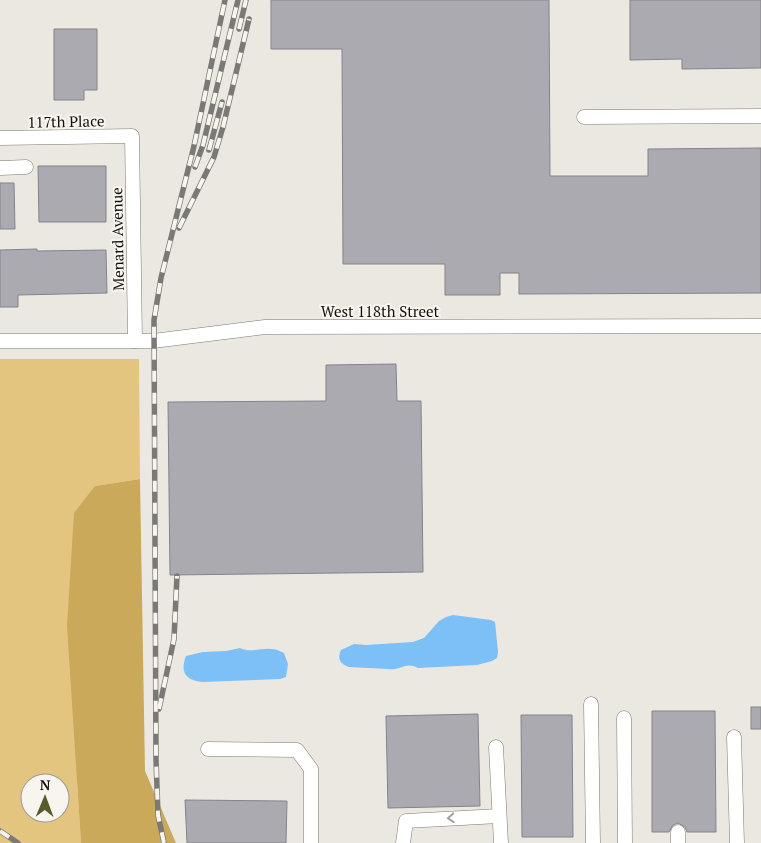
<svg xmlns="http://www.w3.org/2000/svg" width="761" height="843" viewBox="0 0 761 843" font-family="'PT Serif',serif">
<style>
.green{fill:#e4c57f;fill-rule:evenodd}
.forest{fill:#cba95b}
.water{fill:#7dbff7}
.building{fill:#acaab1;stroke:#858389}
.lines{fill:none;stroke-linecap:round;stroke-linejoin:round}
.minor-casing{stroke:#7b7973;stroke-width:15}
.minor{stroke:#fff;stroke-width:14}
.rail-casing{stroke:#7b7975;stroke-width:5.5}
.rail{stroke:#f8f5ef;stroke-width:4;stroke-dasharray:11;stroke-linecap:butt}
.oneway{stroke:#a09f9f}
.labels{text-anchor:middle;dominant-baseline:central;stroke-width:4;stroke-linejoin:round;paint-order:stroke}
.street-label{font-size:15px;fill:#11100e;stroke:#f8f5ef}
</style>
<rect width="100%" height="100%" fill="#ebe8e1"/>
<!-- green -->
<path class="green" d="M0,359H139L140,479L95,486L77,780L81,843H0ZM30,783H60V813H30Z"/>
<!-- forest -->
<polygon class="forest" points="140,479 145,771 176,843 81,843 67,626 74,513 95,486"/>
<!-- water -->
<g class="water">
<path d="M453,615L491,620L495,622L498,652L497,658L492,661L477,665L418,668C405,661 401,671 388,669C375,668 362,668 349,667C340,664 337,659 341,650L354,644L366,645L413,642L424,638L439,621L446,617Z"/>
<path d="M240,648C253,655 267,643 284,653L288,664L286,677L280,679L202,682C185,680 180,672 186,656L203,652L226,651Z"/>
</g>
<!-- building -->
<g class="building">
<polygon points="271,0 549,0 550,176 648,176 648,149 761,148 761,293 519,294 519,273 500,273 500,295 445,295 445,264 343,264 342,49 271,49"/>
<polygon points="630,0 761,0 761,68 682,69 682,59 630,60"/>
<polygon points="54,29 97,29 97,90 84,90 84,100 54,100"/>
<polygon points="38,166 106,166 106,222 39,222"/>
<polygon points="0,183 14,183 15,229 0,229"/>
<polygon points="37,249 37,251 106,250 107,293 18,295 18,307 0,307 0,250"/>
<polygon points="396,364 397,401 421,401 423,572 170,575 168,402 326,401 326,365"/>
<rect x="751" y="707" width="10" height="22"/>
<polygon points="652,711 715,711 716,832 687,832 685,827 678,823 673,825 669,832 652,832"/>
<polygon points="478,714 480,806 388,808 386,716"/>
<polygon points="521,715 572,715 573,837 522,837"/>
<polygon points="185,800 287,801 286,843 187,843"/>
</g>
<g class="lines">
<!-- minor casing -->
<g class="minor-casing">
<g id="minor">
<polyline points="584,117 761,116"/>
<polyline points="0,138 132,136 135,341"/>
<polyline points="0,168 26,167"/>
<polyline points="0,341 153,341 265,327 761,326"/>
<polyline points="591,704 593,843"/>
<polyline points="624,718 625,843"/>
<polyline points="734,737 737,843"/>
<polyline points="496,747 501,843"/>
<polyline points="208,749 297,750 311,769 311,843"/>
<polyline points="678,832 678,843"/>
<polyline points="403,843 406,821 499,816"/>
</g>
</g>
<!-- minor -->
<use href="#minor" class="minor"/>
<!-- rail casing -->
<g class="rail-casing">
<g id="rail">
<polyline points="239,29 246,0"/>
<polyline points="209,150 222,102"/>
<polyline points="195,167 203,145 238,0"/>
<polyline points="179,228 214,157 223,127 249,19"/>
<polyline points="159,709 174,639 177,576"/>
<polyline points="0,831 18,843"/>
<polyline points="164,843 158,815 156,759 154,320 161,278 194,146 225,0"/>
</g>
</g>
<!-- rail -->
<use href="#rail" class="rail"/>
</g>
<!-- one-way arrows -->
<defs><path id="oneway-chevron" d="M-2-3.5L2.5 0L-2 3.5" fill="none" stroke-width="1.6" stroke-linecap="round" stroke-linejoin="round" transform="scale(1.25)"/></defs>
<use class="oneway" href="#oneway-chevron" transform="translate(451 818) rotate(177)"/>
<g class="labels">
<!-- street labels -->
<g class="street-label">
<text transform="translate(66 121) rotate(-1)">117th Place</text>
<text transform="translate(117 239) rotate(-91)">Menard Avenue</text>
<text x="380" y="311">West 118th Street</text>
</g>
</g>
<!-- north arrow -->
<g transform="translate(45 798) rotate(1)"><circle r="24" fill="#f8f5ef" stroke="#9c9995"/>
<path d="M0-4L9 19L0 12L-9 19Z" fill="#595c29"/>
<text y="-8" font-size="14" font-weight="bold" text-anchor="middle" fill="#11100e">N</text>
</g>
</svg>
